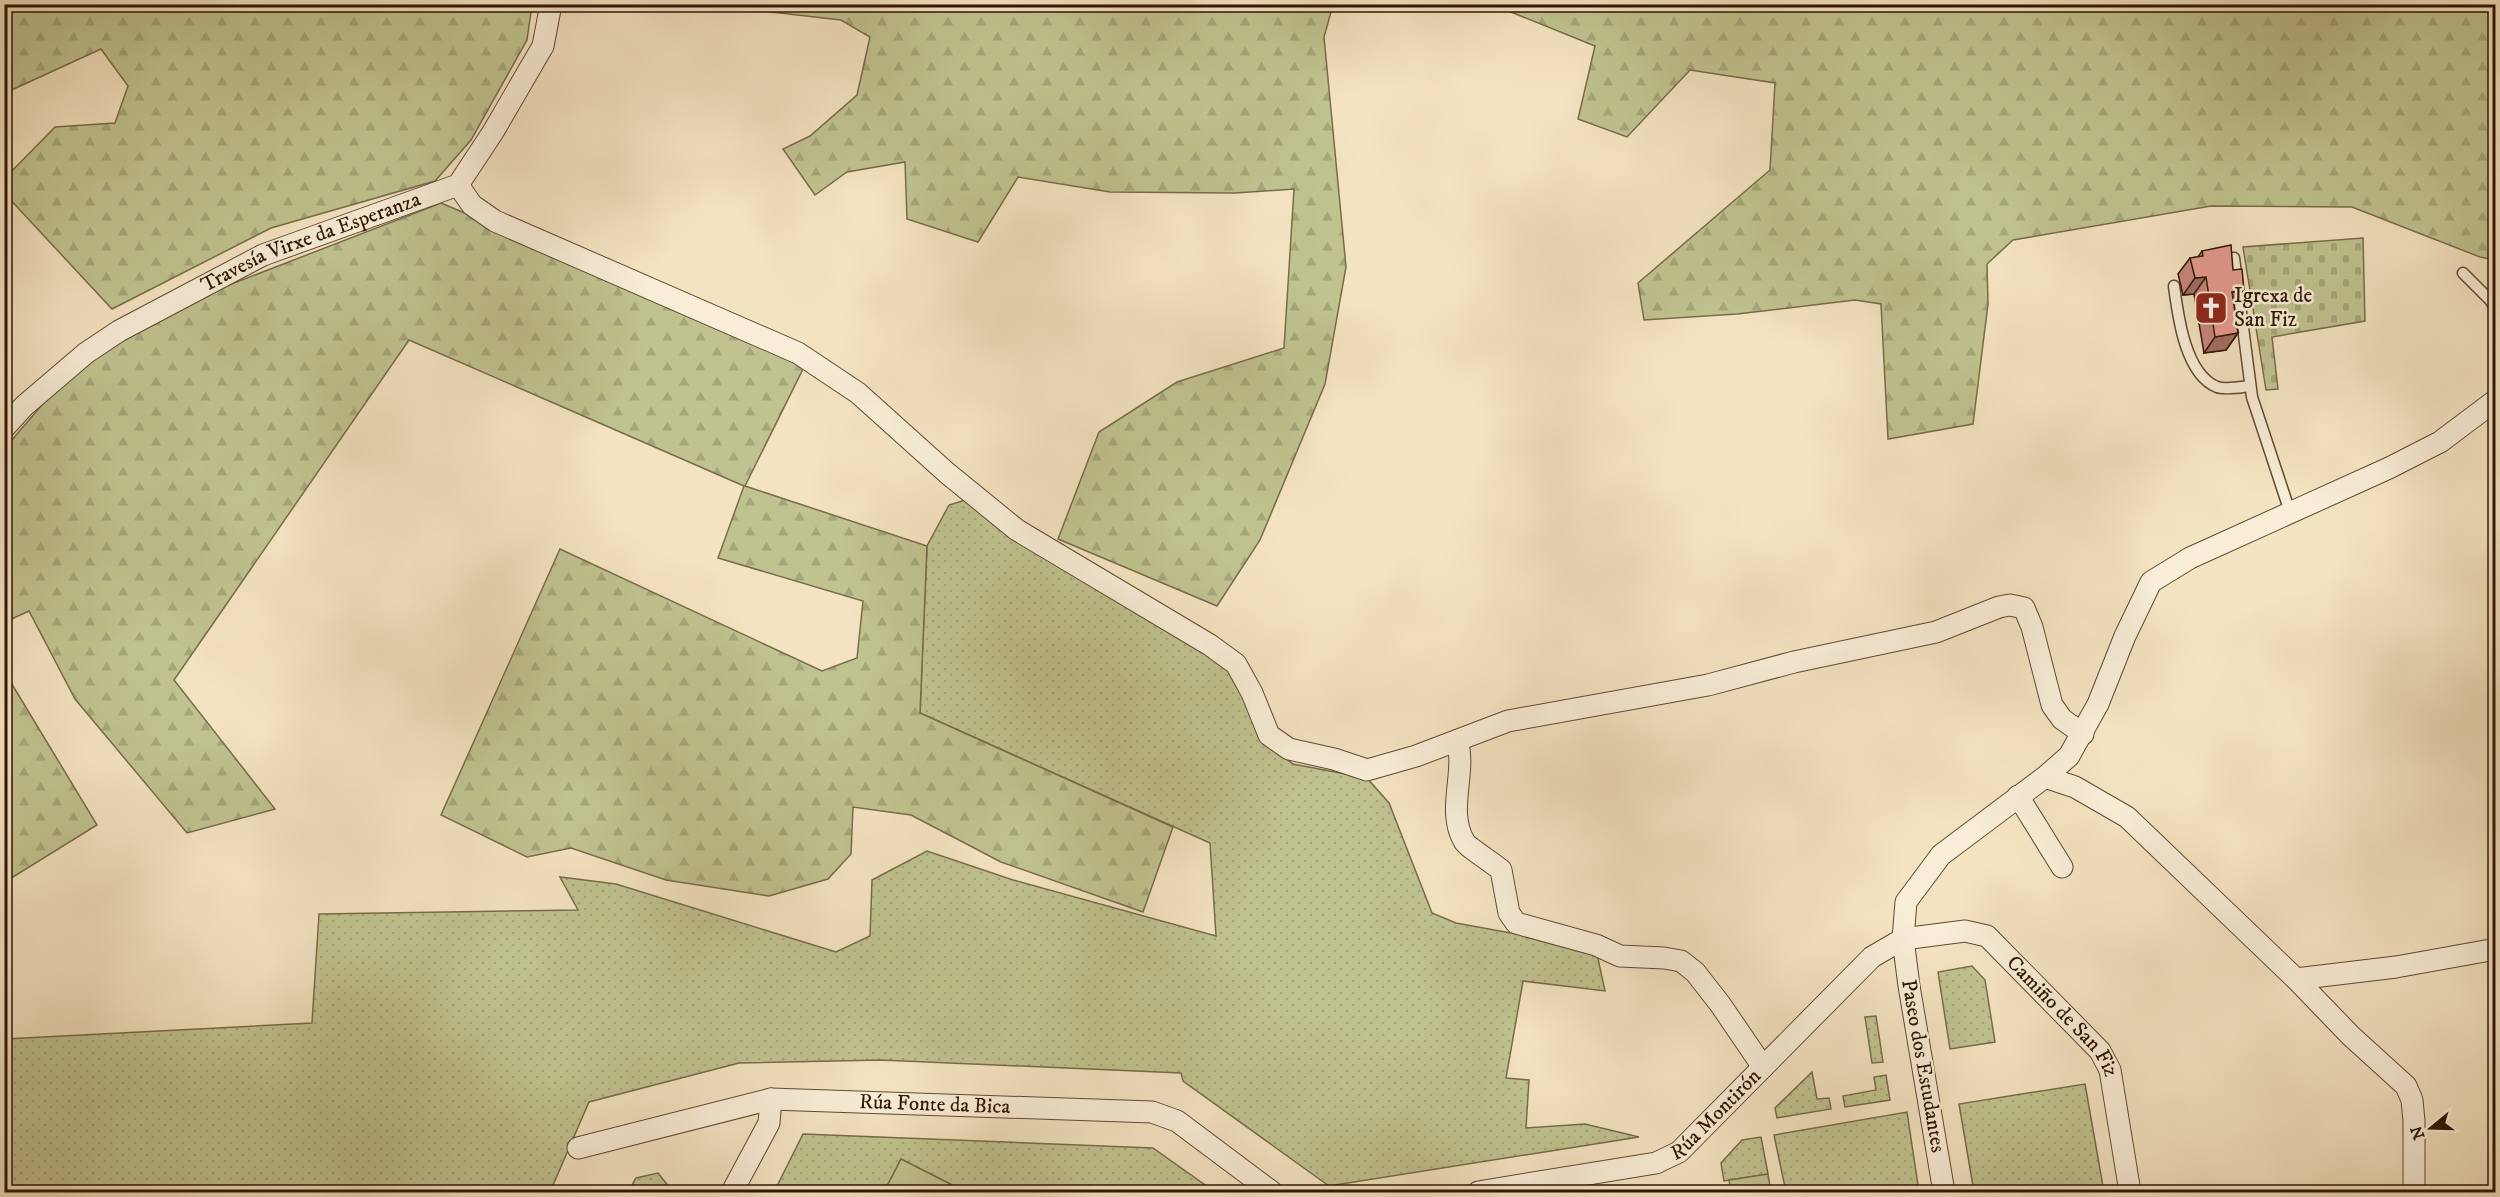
<svg xmlns="http://www.w3.org/2000/svg" width="2500" height="1197" viewBox="0 0 2500 1197" font-family="'IM FELL DW Pica',serif">
<style>
.grass{fill:url(#grass-dots);stroke:#786c4a;stroke-width:1.5}
.forest{fill:url(#forest-firs);stroke:#786c4a;stroke-width:1.5}
.cemetery{fill:url(#cemetery-stones);stroke:#786c4a;stroke-width:1.5}
.park{fill:url(#park-tufts);stroke:#786c4a;stroke-width:1.5}
.pitch{fill:#c0c390;stroke:#786c4a;stroke-width:1.5}
.lines{fill:none;stroke-linecap:round;stroke-linejoin:round}
.service-casing{stroke:#604933;stroke-width:13}
.minor-casing{stroke:#604933;stroke-width:23}
.service{stroke:#f8edd7;stroke-width:10}
.minor{stroke:#f8edd7;stroke-width:21}
.wall{fill:#c7867d;stroke:#2f1604;stroke-width:1.5}
.shaded-wall{fill:#a26d66;stroke:#2f1604;stroke-width:1.5}
.building{fill:#e79c91;stroke:#2f1604;stroke-width:1.5}
.labels{text-anchor:middle;dominant-baseline:central;stroke-width:5;stroke-linejoin:round;paint-order:stroke}
.street-label{font-size:21px;fill:#2f1604;stroke:#f8edd7}
.poi-label{font-size:21px;fill:#2f1604;stroke:#f8edd7;text-anchor:start}
</style>
<defs>
<pattern id="grass-dots" width="8" height="8" patternUnits="userSpaceOnUse" patternTransform="scale(1.5)"><rect width="8" height="8" fill="#c0c390"/><path d="M2 2h.1M6 6h.1" fill="none" stroke="#a5a77b" stroke-width="1.8" stroke-linecap="round"/></pattern>
<pattern id="forest-firs" width="22" height="20" patternUnits="userSpaceOnUse" patternTransform="scale(1.5)"><rect width="22" height="20" fill="#c0c390"/><path d="M5 1l3.5 6h-7zM16 11l3.5 6h-7z" fill="#a5a77b"/></pattern>
<pattern id="cemetery-stones" width="16" height="16" patternUnits="userSpaceOnUse" patternTransform="scale(1.5)"><rect width="16" height="16" fill="#c0c390"/><path d="M2 7V4a2 2 0 0 1 4 0v3zM10 15v-3a2 2 0 0 1 4 0v3z" fill="#a5a77b"/></pattern>
<pattern id="park-tufts" width="24" height="20" patternUnits="userSpaceOnUse" patternTransform="scale(1.5)"><rect width="24" height="20" fill="#c0c390"/><path d="M3 7l-1-3M5 7V3M7 7l1-3M15 17l-1-3M17 17v-4M19 17l1-3" fill="none" stroke="#a5a77b"/></pattern>
</defs>
<rect width="100%" height="100%" fill="#f4e3c1"/>
<filter id="stains"><feTurbulence type="fractalNoise" baseFrequency=".00333" numOctaves="4"/><feColorMatrix values="0 0 0 0 .2 0 0 0 0 .09 0 0 0 0 .02 0 0 0 .5 -.17"/></filter>
<radialGradient id="worn" r=".72"><stop offset=".6" stop-color="#630" stop-opacity="0"/><stop offset="1" stop-color="#630" stop-opacity=".3"/></radialGradient>
<!-- grass -->
<g class="grass">
<polygon points="965,500 1221,659 1250,707 1262,740 1293,764 1367,778 1389,803 1432,913 1456,923 1555,941 1597,954 1605,991 1523,981 1506,1078 1529,1080 1526,1128 1585,1124 1639,1137 1329,1186 1183,1081 1181,1073 881,1060 739,1063 589,1102 550,1192 5,1192 5,1039 312,1023 319,914 578,910 560,877 616,884 836,952 870,936 872,880 927,851 1013,880 1216,936 1210,843 920,713 927,546 949,505"/>
<polygon points="1972,966 1985,980 1995,1042 1950,1049 1938,972"/>
<polygon points="1876,1016 1883,1062 1872,1063 1865,1017"/>
<polygon points="1812,1072 1817,1099 1829,1098 1831,1109 1777,1118 1775,1108"/>
<polygon points="1886,1075 1890,1100 1845,1107 1843,1096 1876,1090 1874,1077"/>
<polygon points="2085,1084 2104,1192 1974,1192 1959,1104"/>
<polygon points="1907,1112 1919,1192 1786,1192 1774,1135"/>
<polygon points="803,1134 1153,1148 1215,1192 966,1192 901,1159 884,1192 774,1192"/>
<polygon points="1761,1137 1768,1174 1724,1181 1721,1163 1742,1140"/>
<polygon points="658,1173 673,1192 628,1192 636,1178"/>
</g>
<!-- forest -->
<g class="forest">
<polygon points="5,4 532,4 532,5 527,40 471,140 435,181 271,228 112,309 5,194 5,178 55,127 115,123 128,86 101,49 5,93"/>
<polygon points="734,5 1333,5 1324,37 1346,267 1325,384 1260,540 1217,606 1058,539 1099,432 1177,382 1284,348 1294,189 1235,193 1110,192 1018,177 978,242 907,219 905,162 847,172 815,195 783,149 810,136 857,95 870,37 841,20 771,12"/>
<polygon points="1508,5 2495,5 2495,260 2480,257 2352,207 2211,206 2013,240 1987,264 1988,304 1973,424 1888,439 1881,304 1855,300 1737,314 1644,320 1638,283 1770,170 1775,83 1690,70 1627,137 1578,119 1595,46 1506,10"/>
<polygon points="441,203 659,295 804,367 745,486 927,546 920,713 1173,827 1143,912 1001,862 911,815 853,807 851,854 828,879 769,896 666,880 571,848 527,857 441,815 560,549 822,671 857,658 863,601 718,558 744,486 409,340 174,680 275,809 187,833 75,699 29,611 5,622 5,448 66,377 167,309"/>
<polygon points="4,671 97,825 5,882 4,882"/>
</g>
<!-- cemetery -->
<polygon class="cemetery" points="2363,238 2365,321 2272,337 2278,389 2266,390 2243,247"/>
<!-- park -->
<polygon class="park" points="1768,1174 1771,1192 1731,1192 1729,1180"/>
<!-- pitch -->
<polygon class="pitch" points="901,1159 966,1192 884,1192"/>
<g class="lines">
<!-- service casing -->
<g class="service-casing">
<g id="service">
<polyline points="2234,258 2252,397 2290,512"/>
<polyline points="2463,273 2490,300 2496,309"/>
<path d="M2174,286C2178,316 2185,374 2217,387C2226,390 2241,387 2250,386"/>
</g>
</g>
<!-- minor casing -->
<g class="minor-casing">
<g id="minor">
<polyline points="458,185 472,205 495,221 798,353 858,393 947,473 1017,530 1210,645 1236,664 1252,693 1269,735 1289,749 1334,759 1367,770 1416,756 1508,721 1708,685 1794,662 1936,632 1999,607 2010,605 2024,608 2032,627 2052,705 2062,719 2083,734"/>
<path id="s1" d="M4,428L24,406L86,353L119,331L263,255L458,185L493,132L543,46L551,4"/>
<path d="M1457,741C1467,772 1446,810 1464,841C1467,847 1493,863 1501,870L1509,913L1516,923L1596,945L1620,956L1664,958L1681,961L1695,972L1720,1004L1763,1067"/>
<polyline points="2045,777 2075,787 2127,817 2296,979 2351,1036 2406,1086 2412,1100 2414,1121 2414,1192"/>
<polyline points="2018,796 2062,867"/>
<polyline points="2296,979 2396,967 2496,949"/>
<path id="s2" d="M578,1148L771,1099L1152,1112L1177,1121L1272,1192"/>
<polyline points="732,1192 769,1123 771,1099"/>
<path id="s3" d="M1478,1192L1656,1163L1679,1152L1872,957L1903,939L1965,931L1987,936L2100,1051L2110,1070L2130,1192"/>
<polyline points="1944,1192 1909,986 1903,939 1906,902 1941,855 2045,777 2069,756 2098,704 2125,636 2151,582 2190,558 2389,468 2440,442 2496,400"/>
</g>
</g>
<!-- service -->
<use href="#service" class="service"/>
<!-- minor -->
<use href="#minor" class="minor"/>
</g>
<!-- wall -->
<polygon class="wall" points="2202,251 2233,270 2244,291 2234,305 2238,333 2226,350 2204,353 2194,294 2183,295 2178,274 2190,258 2198,257"/>
<!-- shaded-wall -->
<g class="shaded-wall">
<polygon points="2206,277 2194,294 2183,295 2195,278"/>
<polygon points="2244,291 2232,308 2232,292"/>
<polygon points="2238,333 2226,350 2204,353 2215,337"/>
</g>
<!-- building -->
<polygon class="building" points="2231,245 2233,270 2242,269 2244,291 2232,292 2238,333 2215,337 2206,277 2195,278 2190,258 2203,256 2202,251"/>
<!-- icons -->
<defs>
<g id="church-square" transform="scale(1.725)"><rect x="-9" y="-9" width="18" height="18" rx="4" fill="#8f2418" stroke="#f8edd7"/><path d="M-1.2-6h2.4v3.5h3.3v2.4h-3.3V6h-2.4V-.1h-3.3v-2.4h3.3Z" fill="#fff"/></g>
</defs>
<g fill-rule="evenodd">
<use href="#church-square" x="2211" y="308"/>
</g>
<g class="labels">
<!-- street labels -->
<g class="street-label">
<text stroke="none"><textPath href="#s1" startOffset="363">Travesía Virxe da Esperanza</textPath></text>
<text stroke="none"><textPath href="#s3" startOffset="712">Camiño de San Fiz</textPath></text>
<text transform="translate(1923 1066) rotate(80)">Paseo dos Estudantes</text>
<text stroke="none"><textPath href="#s2" startOffset="363">Rúa Fonte da Bica</textPath></text>
<text stroke="none"><textPath href="#s3" startOffset="258">Rúa Montirón</textPath></text>
</g>
<!-- poi labels -->
<g class="poi-label">
<text x="2234" y="296">Igrexa de<tspan x="2234" dy="24">San Fiz</tspan></text>
</g>
</g>
<!-- margin -->
<rect width="2500" height="1197" fill="none" stroke="#f4e3c1" stroke-width="24"/>
<rect x="6" y="6" width="2488" height="1185" fill="none" stroke="#2f1604" stroke-width="3"/>
<rect x="12" y="12" width="2476" height="1173" fill="none" stroke="#2f1604" stroke-width="1.5"/>
<!-- north arrow -->
<g transform="translate(2431 1128) rotate(251)" stroke="#f8edd7" stroke-width="4.5" paint-order="stroke">
<path d="M0-4.5L10 22L0 15L-10 22Z" fill="#2f1604"/>
<text y="-9" font-size="16" font-weight="bold" text-anchor="middle" fill="#2f1604">N</text>
</g>
<rect width="100%" height="100%" filter="url(#stains)"/>
<rect width="100%" height="100%" fill="url(#worn)"/>
</svg>
